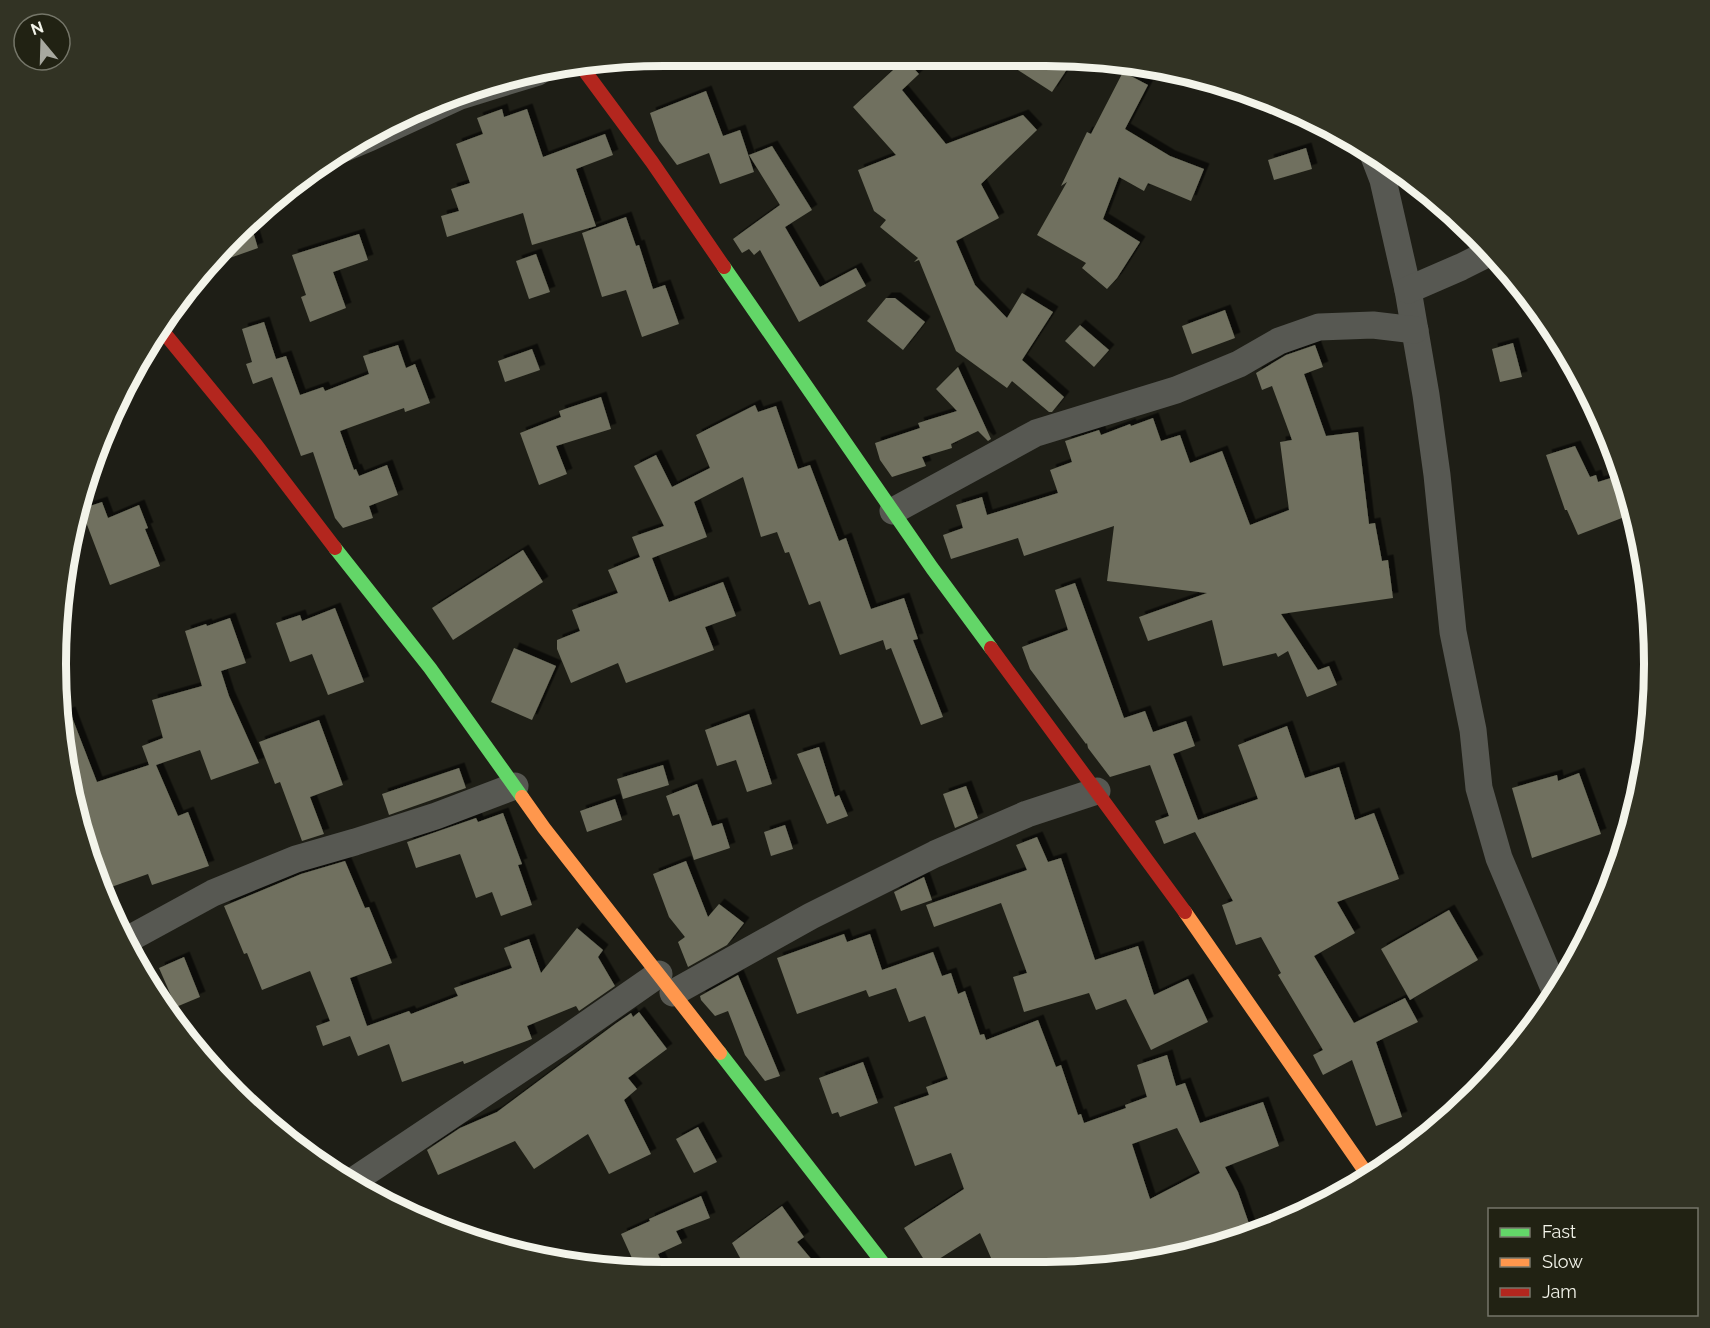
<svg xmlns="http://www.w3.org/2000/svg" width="1710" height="1328" viewBox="0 0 1710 1328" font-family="Raleway,sans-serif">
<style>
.building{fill:#6f705e;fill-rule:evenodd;filter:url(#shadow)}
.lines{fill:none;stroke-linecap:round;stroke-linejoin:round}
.street{stroke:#575852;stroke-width:27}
.fast{stroke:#63d668;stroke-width:14}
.slow{stroke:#ff974d;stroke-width:14}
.jam{stroke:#b3261e;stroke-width:14}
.rim{fill:none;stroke:#f3f4ea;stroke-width:8}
</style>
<defs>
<filter id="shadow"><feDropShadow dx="5.5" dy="-5.5" stdDeviation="0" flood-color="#0009"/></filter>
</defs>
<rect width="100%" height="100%" fill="#1e1e16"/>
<!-- building -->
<g class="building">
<polygon points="998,57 1075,57 1052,92"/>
<polygon points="905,59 919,74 902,90 946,144 1023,115 1037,130 981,184 999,218 956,241 975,285 1007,318 1022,293 1053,312 1022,360 1064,397 1052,412 1049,412 1012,381 1007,388 956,351 919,260 914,262 918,258 880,227 886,220 874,211 858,170 896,155 853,107"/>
<polygon points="1123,72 1148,85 1125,129 1170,156 1204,169 1191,201 1148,183 1144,191 1119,177 1103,219 1140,242 1117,278 1107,289 1082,268 1086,263 1037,235 1067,182 1061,186 1087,132 1091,134"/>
<polygon points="706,91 723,136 740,130 754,172 720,184 709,153 677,165 659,141 650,113"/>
<polygon points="502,109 504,117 527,109 543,157 605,134 613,155 576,169 596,226 532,245 523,213 447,237 441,216 459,211 451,189 470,183 456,144 483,134 477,118"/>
<polygon points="772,146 812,210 785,227 820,287 856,268 866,286 799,322 760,250 754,255 749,249 742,253 733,239 780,205 749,155"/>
<polygon points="1306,148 1312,169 1274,180 1268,160"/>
<polygon points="626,217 636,246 639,245 653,289 665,285 679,324 642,337 626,290 602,297 582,233"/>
<polygon points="250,222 258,248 210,265 233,234"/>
<polygon points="359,234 368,260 333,272 346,308 310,322 301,297 306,295 292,255"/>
<polygon points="536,254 550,292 529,299 516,261"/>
<polygon points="886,298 895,298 925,322 903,350 867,321"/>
<polygon points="1225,310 1235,338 1192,354 1182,326"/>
<polygon points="264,322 276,359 286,356 300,395 323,387 325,391 369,374 363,356 398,345 406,368 415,364 430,403 405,412 404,408 340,431 354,470 356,469 359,476 387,465 398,495 369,506 373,518 343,528 335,518 313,452 301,456 272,377 253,384 246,364 252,362 242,329"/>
<polygon points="1080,325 1109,350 1094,367 1065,341"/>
<polygon points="1513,343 1522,377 1500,382 1492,349"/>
<polygon points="1315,345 1323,367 1304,374 1326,436 1358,432 1369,524 1375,523 1382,561 1388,560 1393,598 1281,614 1318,670 1329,666 1337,685 1307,697 1288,651 1278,657 1276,653 1223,666 1212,620 1148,641 1139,617 1207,593 1107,581 1114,526 1024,556 1018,538 951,559 943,535 963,528 956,505 982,497 987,515 1058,493 1050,470 1072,462 1065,441 1099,430 1101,435 1130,424 1131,426 1153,418 1161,441 1180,435 1190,463 1222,451 1250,525 1289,510 1280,442 1292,440 1272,386 1262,390 1256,373 1286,355"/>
<polygon points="532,349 540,370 505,382 498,361"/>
<polygon points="958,367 991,439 988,441 978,431 951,444 952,448 922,457 926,466 892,477 880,460 875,443 920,428 918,423 957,411 936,389"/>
<polygon points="601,397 611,429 556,446 567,474 539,485 520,433 561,417 559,411"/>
<polygon points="755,405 758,412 776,406 798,469 810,465 839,541 846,538 871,609 904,598 918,639 913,640 943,717 921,725 891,648 886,650 883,640 840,655 820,601 809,605 789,552 785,553 777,532 761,537 743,477 694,502 707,537 652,558 669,602 723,582 736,616 705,627 714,650 626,683 618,663 571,683 557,649 557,640 580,631 572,610 618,593 608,570 640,557 632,537 664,526 634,466 656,455 672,487 710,468 696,435"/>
<polygon points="1575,446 1590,477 1596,475 1598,482 1614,477 1627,516 1578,535 1567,510 1565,510 1546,455"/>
<polygon points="102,502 108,518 139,505 148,528 145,529 160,566 110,585 81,509"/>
<polygon points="523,550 543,582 453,640 432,608"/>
<polygon points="1075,583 1124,718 1145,711 1153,732 1186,721 1195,746 1173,754 1198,820 1258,799 1238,745 1287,726 1305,778 1339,767 1355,820 1374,813 1399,879 1337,902 1355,933 1314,956 1354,1023 1405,998 1418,1022 1376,1042 1402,1117 1376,1126 1352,1060 1323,1075 1313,1055 1323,1050 1278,975 1281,973 1261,937 1236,945 1222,905 1233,901 1195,832 1164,844 1155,821 1169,816 1150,765 1110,777 1088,748 1087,743 1086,744 1030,669 1022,647 1068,630 1055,590"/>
<polygon points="335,608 364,682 328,695 312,654 290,662 276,623 300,615 302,621"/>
<polygon points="230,618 246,663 221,671 229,696 259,763 211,780 200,750 156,765 178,816 188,812 209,866 152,885 148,874 100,891 76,822 62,715 70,712 97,782 149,765 142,746 163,738 152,700 202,686 185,631 206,624 207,626"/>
<polygon points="514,648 556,666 532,720 491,702"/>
<polygon points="749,714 772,784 747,792 736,760 717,766 705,730"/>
<polygon points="319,720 343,785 310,797 324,834 302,841 280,782 275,784 259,742"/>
<polygon points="819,747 835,797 839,795 848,816 827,824 797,754"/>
<polygon points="663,765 669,785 623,799 617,779"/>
<polygon points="459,768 466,788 389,815 382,794"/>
<polygon points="1579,773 1601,834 1532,858 1512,788 1557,775 1558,781"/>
<polygon points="697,784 712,826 722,823 730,848 694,860 679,814 673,816 666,796"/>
<polygon points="966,786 978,818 955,828 943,794"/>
<polygon points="615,799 622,820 587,832 580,811"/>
<polygon points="503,813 522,864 518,865 532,905 501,916 492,892 476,898 460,854 416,868 407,842 476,818 478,822"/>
<polygon points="785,825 793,849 771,856 764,832"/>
<polygon points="1037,837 1048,862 1061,858 1095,960 1138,946 1154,995 1188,979 1208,1022 1151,1050 1126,999 1096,1010 1089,993 1024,1012 1013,977 1027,973 1001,903 934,927 926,905 1027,870 1016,845"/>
<polygon points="345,861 365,908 369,907 392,963 350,978 367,1026 409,1011 411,1014 458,996 454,988 512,968 504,948 529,939 541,973 577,928 603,950 598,957 615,986 579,1011 576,1006 527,1026 532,1039 464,1064 463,1061 402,1082 389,1044 358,1056 350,1036 323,1046 316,1026 330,1021 310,971 262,990 247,953 244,954 224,906 301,874"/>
<polygon points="686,861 708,917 719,904 744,923 727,945 688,967 678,942 685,937 669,917 653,874"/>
<polygon points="924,877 932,900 901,911 894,892"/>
<polygon points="1449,910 1478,960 1410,1000 1381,949"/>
<path d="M844,934L847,942L870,934L882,970L933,952L942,976L951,973L958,994L965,991L980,1035L984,1034L986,1040L1038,1020L1056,1067L1061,1065L1078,1115L1081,1114L1084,1123L1126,1108L1125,1105L1147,1097L1137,1065L1167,1055L1176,1086L1185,1083L1200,1123L1263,1102L1279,1146L1225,1167L1238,1192L1253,1235L1242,1240L1125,1267H995L980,1233L928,1266L904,1228L964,1189L951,1153L915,1166L894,1107L929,1095L926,1087L948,1079L925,1016L909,1022L896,988L869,997L866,990L797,1014L777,958ZM1177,1128L1200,1173L1150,1199L1132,1144Z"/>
<polygon points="184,957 200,997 176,1007 159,968"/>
<polygon points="738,975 780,1076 765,1081 745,1055 728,1011 715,1016 701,1000 700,996"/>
<polygon points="639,1012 667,1049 628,1078 637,1089 624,1100 651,1154 609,1174 588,1134 534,1169 515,1141 438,1175 427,1150 460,1128 497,1112 615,1024 631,1013 633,1017"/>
<polygon points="863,1062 878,1103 840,1117 838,1112 832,1114 819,1078"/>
<polygon points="698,1127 717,1162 694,1173 676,1139"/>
<polygon points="701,1196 710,1218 676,1231 682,1243 658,1254 664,1267 636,1267 621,1234 650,1221 649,1219"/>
<polygon points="782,1206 804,1237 797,1242 818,1267 745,1267 732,1243"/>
</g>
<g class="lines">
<!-- street -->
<g class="street">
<polyline points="345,148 369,138 460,96 538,72"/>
<polyline points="1373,154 1383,180 1408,290 1426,395 1437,475 1453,632 1473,730 1479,788 1499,858 1553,986 1557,992"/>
<polyline points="1408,290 1461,267 1491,252"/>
<polyline points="893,511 1036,433 1176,390 1239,364 1279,341 1319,327 1373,325 1415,330"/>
<polyline points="125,941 213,893 296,859 355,842 436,816 515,786"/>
<polyline points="673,993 811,916 935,854 1027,814 1097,791"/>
<polyline points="350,1183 567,1038 659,974"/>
</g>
<!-- fast -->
<g class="fast">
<polyline points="724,267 932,568 991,648"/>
<polyline points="335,548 430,668 522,797"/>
<polyline points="720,1053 886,1267"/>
</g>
<!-- slow -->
<g class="slow">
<polyline points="522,797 544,828 720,1053"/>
<polyline points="1185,912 1369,1177"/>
</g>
<!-- jam -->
<g class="jam">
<polyline points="581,66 652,162 724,267"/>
<polyline points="161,329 257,446 335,548"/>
<polyline points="991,648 1185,912"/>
</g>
</g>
<!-- crop -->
<path d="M0 0H1710V1328H0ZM664 66H1046A598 598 0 0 1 1644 664V664A598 598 0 0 1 1046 1262H664A598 598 0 0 1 66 664V664A598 598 0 0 1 664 66Z" fill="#323324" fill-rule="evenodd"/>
<path class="rim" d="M664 66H1046A598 598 0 0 1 1644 664V664A598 598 0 0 1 1046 1262H664A598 598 0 0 1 66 664V664A598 598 0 0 1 664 66Z"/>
<!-- legend -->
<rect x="1488" y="1208" width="210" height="108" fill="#212213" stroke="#757669" stroke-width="1.5"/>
<rect x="1500" y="1228" width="30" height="9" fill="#63d668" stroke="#757669" stroke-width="1.5"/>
<text x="1542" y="1238" font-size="18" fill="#f3f4ea">Fast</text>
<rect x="1500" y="1258" width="30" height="9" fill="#ff974d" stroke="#757669" stroke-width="1.5"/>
<text x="1542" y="1268" font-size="18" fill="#f3f4ea">Slow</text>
<rect x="1500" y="1288" width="30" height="9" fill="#b3261e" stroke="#757669" stroke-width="1.5"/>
<text x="1542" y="1298" font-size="18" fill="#f3f4ea">Jam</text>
<!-- north arrow -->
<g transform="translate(42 42) rotate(341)"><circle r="28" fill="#212213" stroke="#757669" stroke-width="1.5"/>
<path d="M0-4.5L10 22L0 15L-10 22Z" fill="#a8a9a0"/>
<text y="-9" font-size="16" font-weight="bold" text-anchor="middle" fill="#f3f4ea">N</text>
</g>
</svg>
